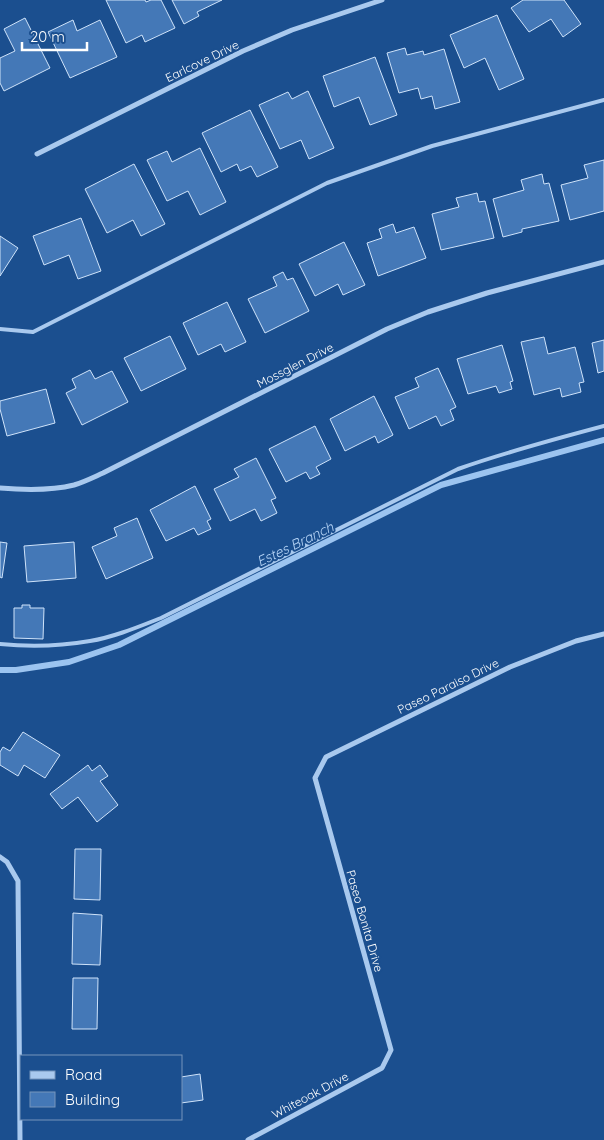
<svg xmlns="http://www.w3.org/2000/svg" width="604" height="1140" viewBox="0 0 604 1140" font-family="Quicksand,sans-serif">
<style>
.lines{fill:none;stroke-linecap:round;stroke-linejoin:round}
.stream{stroke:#9cc4f0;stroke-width:6}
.building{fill:#4478b7;stroke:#cfe3fa}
.lane{stroke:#a9c9ee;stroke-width:4}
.street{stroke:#a9c9ee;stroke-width:5}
.labels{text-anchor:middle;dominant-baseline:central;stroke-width:4;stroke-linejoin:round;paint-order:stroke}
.street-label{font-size:12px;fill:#fff;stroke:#1b4f8f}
.water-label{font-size:14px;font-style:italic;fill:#b5d3f5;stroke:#1b4f8f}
</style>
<rect width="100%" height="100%" fill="#1b4f8f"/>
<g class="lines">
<!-- stream -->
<polyline class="stream" points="0,670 16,670 69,662 119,645 441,485 604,440"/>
</g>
<!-- building -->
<g class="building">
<polygon points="106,0 145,0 146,2 151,0 161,0 175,28 145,42 142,35 126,43"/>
<polygon points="172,0 222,0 197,12 199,16 184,24"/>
<polygon points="523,0 564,0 581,24 563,37 551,19 529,32 511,8"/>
<polygon points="497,15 524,79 499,90 485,58 464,68 450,35"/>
<polygon points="25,18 50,68 4,91 0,83 0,58 15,51 4,29"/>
<polygon points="73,20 77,31 100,20 117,57 70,78 48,32"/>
<polygon points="405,48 407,55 423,51 424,55 444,49 460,102 435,109 432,96 421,99 418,88 399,93 387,53"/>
<polygon points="375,57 397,115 370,125 359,97 334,107 323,76"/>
<polygon points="308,91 334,148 309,159 301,140 280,149 259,105 288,92 292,99"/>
<polygon points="250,110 278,167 257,177 251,166 240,171 237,164 221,172 202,133"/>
<polygon points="200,148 226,202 200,215 188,191 167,201 147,160 167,151 172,162"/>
<polygon points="604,160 604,211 570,220 561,185 588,178 584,165"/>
<polygon points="134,164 165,224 141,236 133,220 107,233 85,189"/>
<polygon points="542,174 544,184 549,183 559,221 522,229 522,232 503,237 493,199 524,190 521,180"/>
<polygon points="477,193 479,202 485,201 494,238 441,250 432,214 459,207 456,198"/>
<polygon points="81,218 101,271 78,279 69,255 44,265 33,236"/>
<polygon points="393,224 396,233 414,227 426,258 378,276 367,243 382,238 379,229"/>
<polygon points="0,236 18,248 0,276"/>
<polygon points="344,242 365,285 343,295 338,284 315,296 299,264"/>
<polygon points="283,272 287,280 293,278 309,311 265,333 248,299 277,286 273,277"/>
<polygon points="227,302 246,342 225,352 221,344 198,355 183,323"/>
<polygon points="170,336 186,369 141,391 124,358"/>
<polygon points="544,337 548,354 575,347 584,382 579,383 581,392 562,397 560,388 534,395 521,342"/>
<polygon points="604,340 604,371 598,373 592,343"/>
<polygon points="502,345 513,381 510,382 512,389 499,393 496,386 468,394 457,359"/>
<polygon points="438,368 456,407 450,410 454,420 441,426 436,416 409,429 395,397 419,387 415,378"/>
<polygon points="90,370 95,379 112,371 128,402 82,425 66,393 76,388 72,379"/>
<polygon points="46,389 55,423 7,436 0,409 0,401"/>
<polygon points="374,396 393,435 378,443 375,436 345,451 330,419"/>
<polygon points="315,426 331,459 316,467 320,474 310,479 306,472 286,482 269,449"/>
<polygon points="256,458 276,498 271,500 277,513 261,521 255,509 230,521 214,489 239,477 234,469"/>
<polygon points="195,486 211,519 207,521 211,529 198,535 194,528 166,541 150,510"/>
<polygon points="137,518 153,558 106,579 92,547 117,536 114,528"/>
<polygon points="0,542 7,543 2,578 0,577"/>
<polygon points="74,542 76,578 27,582 24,546"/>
<polygon points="22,605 30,605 30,608 44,608 43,639 14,638 14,608 22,608"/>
<polygon points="23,732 60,755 45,778 24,765 18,776 0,765 0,752 3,747 10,751"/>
<polygon points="88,765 92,771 100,765 108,776 100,781 118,805 97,822 78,797 62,809 50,794"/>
<polygon points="75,849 101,849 100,900 74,899"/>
<polygon points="73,913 102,915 100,965 72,964"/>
<polygon points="73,978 98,978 97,1029 72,1029"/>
<polygon points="200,1074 203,1100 181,1103 181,1077"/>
</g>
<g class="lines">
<!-- lane -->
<g class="lane">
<polyline points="0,329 33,332 327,183 432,146 604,100"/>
<path d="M0,644C29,647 61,646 90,641C114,637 138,627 161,618L458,469C506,452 555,439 604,426"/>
</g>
<!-- street -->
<g class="street">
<polyline points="37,154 243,51 292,30 382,0"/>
<path d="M0,488C24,490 50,491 74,485C84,482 94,477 103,473L387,329L428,312L487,293L604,262"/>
<polyline points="0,857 7,862 18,881 20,1140"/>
<polyline points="248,1140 382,1068 391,1050 315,778 326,757 510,667 576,641 604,634"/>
</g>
</g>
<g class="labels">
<!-- street labels -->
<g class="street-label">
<text transform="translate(202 61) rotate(-26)">Earlcove Drive</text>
<text transform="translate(295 365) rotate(-27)">Mossglen Drive</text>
<text transform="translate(448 686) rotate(-26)">Paseo Paraiso Drive</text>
<text transform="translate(365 921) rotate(74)">Paseo Bonita Drive</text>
<text transform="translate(310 1095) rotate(-28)">Whiteoak Drive</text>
</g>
<!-- water labels -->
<g class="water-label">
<text transform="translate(295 544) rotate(-26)">Estes Branch</text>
</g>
</g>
<!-- legend -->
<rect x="20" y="1055" width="162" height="65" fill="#1b4f8f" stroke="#7695bc"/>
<rect x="30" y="1071" width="25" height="8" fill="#a9c9ee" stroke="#7695bc"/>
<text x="65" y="1080" font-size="15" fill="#ffffff">Road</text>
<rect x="30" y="1092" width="25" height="15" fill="#4478b7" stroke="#7695bc"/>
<text x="65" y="1105" font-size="15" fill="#ffffff">Building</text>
<!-- scale -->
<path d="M22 42v8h65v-8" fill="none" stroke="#ffffff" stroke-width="2.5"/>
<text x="30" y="42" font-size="15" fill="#ffffff" stroke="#1b4f8f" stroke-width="4" paint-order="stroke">20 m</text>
</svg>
